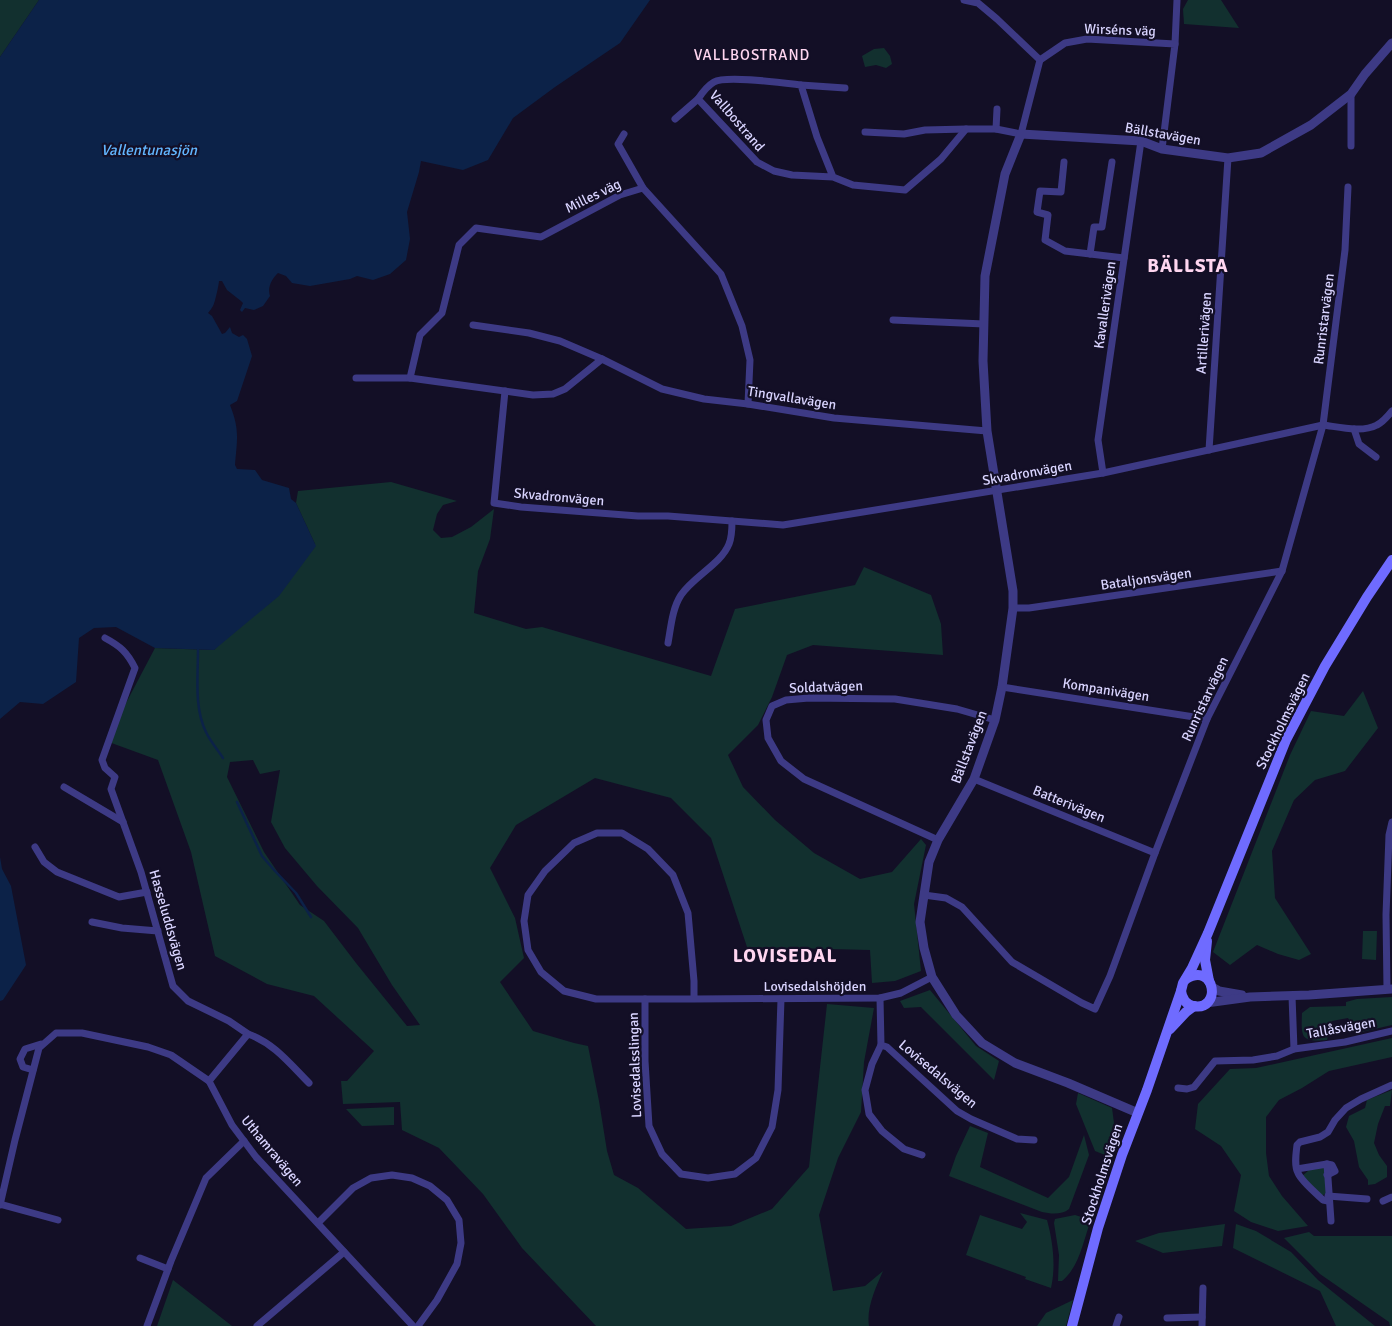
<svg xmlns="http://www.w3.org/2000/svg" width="1392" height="1326" viewBox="0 0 1392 1326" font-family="Signika,sans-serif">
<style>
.green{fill:#12302f;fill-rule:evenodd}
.water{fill:#0c2248}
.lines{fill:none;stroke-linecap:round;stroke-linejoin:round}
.stream{stroke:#0c2248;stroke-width:2.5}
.minor{stroke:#3d3a85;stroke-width:7}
.tertiary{stroke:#3d3a85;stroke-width:9}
.secondary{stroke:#6f6bff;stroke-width:10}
.labels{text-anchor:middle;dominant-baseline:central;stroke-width:4.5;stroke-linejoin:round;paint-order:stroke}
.street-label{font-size:14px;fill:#d9d4ff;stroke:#130f26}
.neighbourhood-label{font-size:15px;letter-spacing:1px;fill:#ffd6f0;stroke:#130f26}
.water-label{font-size:15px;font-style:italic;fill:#62b6ff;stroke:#130f26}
.district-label{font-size:19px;font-weight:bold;letter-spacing:1px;fill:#ffd6f0;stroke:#130f26}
</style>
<rect width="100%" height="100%" fill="#130f26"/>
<!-- green -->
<g class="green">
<polygon points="0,0 39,0 0,57"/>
<polygon points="1188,0 1221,0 1239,28 1184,24 1183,9"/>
<polygon points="884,48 890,56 892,64 886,68 876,65 865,67 862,56 874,49"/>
<path d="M391,482L457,501L443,505L437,514L433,530L441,538L452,537L471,527L494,509L490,539L478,571L474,613L526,629L542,627L711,676L735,609L855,585L864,567L931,595L941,624L943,655L813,645L787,655L772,697L758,725L728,755L743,787L775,820L814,853L860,879L892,872L921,839L926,845L914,904L921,971L895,981L872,983L870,950L747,947L711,838L671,798L595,778L516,825L490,868L515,918L524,958L500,982L533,1031L574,1043L588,1046L599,1101L607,1151L614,1175L638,1188L686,1229L731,1226L772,1209L809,1167L827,1004L874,1008L864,1062L861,1112L838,1158L819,1215L833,1291L865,1286L883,1271C876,1287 866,1308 869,1326H596L522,1248L483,1194L439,1148L402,1130L400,1102L343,1104L341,1081H347L374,1051L314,996L267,984L215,956L191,852L158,760L106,741L155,648L214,650L315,544L296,503L298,491ZM253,760L260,774L280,770L271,822L285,848L317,886L358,928L392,985L420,1025L407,1026L356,963L324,921L300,905L264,852L227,777L230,762Z"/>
<polygon points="1363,691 1378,728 1345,771 1315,780 1294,800 1272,851 1275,898 1311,954 1299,960 1278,954 1257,945 1230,965 1213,952 1290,755 1311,711 1344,716"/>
<polygon points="1363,931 1377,931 1376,960 1362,959"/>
<polygon points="930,990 976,1046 999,1061 994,1080 921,1007 904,1008 900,1001"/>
<path d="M1392,997V1025L1357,1033L1348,1018L1332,1021L1327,1040C1301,1042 1301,1038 1302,1013L1310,1007L1346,1006V1002L1357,999Z"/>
<polygon points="1392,1038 1392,1057 1329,1071 1302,1088 1279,1100 1266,1117 1266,1153 1269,1176 1282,1196 1308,1226 1278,1231 1251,1222 1234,1211 1241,1175 1221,1146 1195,1129 1198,1104 1230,1069 1256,1068"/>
<polygon points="1392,1090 1390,1106 1385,1106 1378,1124 1374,1143 1379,1155 1387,1166 1387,1177 1375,1184 1368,1185 1368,1180 1359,1167 1354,1141 1346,1127 1349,1116 1365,1108 1367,1100"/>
<polygon points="1078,1093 1112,1108 1114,1123 1105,1155 1095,1151 1076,1104"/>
<polygon points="394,1107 394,1125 362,1126 346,1109"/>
<path d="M970,1126L988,1133L980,1167L1048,1198L1069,1177L1084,1135L1089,1155L1069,1209C1062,1215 1051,1214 1042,1212L949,1176L956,1156Z"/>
<polygon points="1326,1167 1327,1193 1323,1195 1320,1195 1302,1176 1308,1171 1306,1169"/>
<path d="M1020,1213L1047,1220C1053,1242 1056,1266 1051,1288L1025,1279L1026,1277L966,1255L980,1215L1022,1229L1027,1222Z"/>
<path d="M1075,1215L1091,1220C1083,1241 1080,1266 1062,1281H1058L1059,1255L1054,1223L1055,1219Z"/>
<polygon points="1225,1224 1222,1246 1163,1253 1135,1241 1159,1233"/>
<polygon points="1236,1224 1256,1231 1291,1252 1318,1280 1375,1326 1336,1326 1320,1291 1233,1248"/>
<polygon points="1309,1232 1314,1236 1392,1236 1392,1326 1390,1326 1389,1322 1320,1274 1284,1238"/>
<polygon points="173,1280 232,1326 157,1326"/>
<polygon points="1073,1300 1066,1326 1037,1326 1046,1313"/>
</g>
<!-- water -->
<g class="water">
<path d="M39,0H650L620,43L555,87L513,118L488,160L463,170L421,161L419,172L407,212L410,239L406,260L390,274L373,280L357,276L350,279L310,286L292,283L286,276L278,273C272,279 267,287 270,296L263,306L254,310L245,308L242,312L240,310L243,303L241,301L227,290L222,281H219C219,284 215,303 213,306C212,308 209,312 208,313L212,316L222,334L225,333L230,327L232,333L239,337L243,335L247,339L252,356L237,401L230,405C240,430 237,440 235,465L237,469L255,470L262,480L289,488L291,499L296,503L316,546L279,596L214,650L155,648L116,627L94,628L79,638L76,682L43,704L20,702L0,719V57Z"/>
<polygon points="0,857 2,869 11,886 26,965 3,1000 0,1001"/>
</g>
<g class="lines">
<!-- stream -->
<g class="stream">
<path d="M198,650C198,676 194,708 206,732C210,741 218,750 223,758"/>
<polyline points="237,802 262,856 275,871 296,893 311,917"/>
</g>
<!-- minor -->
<g class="minor">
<polyline points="1175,44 1177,0"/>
<polyline points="1040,60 1065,43 1087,39 1175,44 1162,149"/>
<polyline points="801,85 845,88"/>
<polyline points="675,119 698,99"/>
<polyline points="996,129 997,109"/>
<polyline points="865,132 904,134 925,130 966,129"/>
<polyline points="624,134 618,144 643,188 721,274 742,326 750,360 748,404"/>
<polyline points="1351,146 1351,94"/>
<polyline points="1064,162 1061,192 1040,191 1037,212 1048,215 1045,240 1065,251 1124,258"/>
<path d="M833,177L817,137L801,85C784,83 726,75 714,82C707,86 702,93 698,99L757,162L774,171L792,175L833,177L853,185L905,190L941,159L966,129H996L1021,134L1040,60L997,19L978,3L964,0"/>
<polyline points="1090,254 1094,227 1102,227 1112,162"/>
<polyline points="893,320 984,324"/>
<polyline points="473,325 529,333 560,341 602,359 662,389 704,399 748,404 834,418 987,431"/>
<polyline points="356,378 410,378 533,395 553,394 565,389 602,359"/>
<polyline points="410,378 420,335 442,313 459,245 476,228 541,237 620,195 643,188"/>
<path d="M505,391L494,503L521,507L638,516H668L783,525L1103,473L1323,425C1339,427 1362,433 1377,425C1383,422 1388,416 1392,411"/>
<polyline points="1354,429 1359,444 1376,457"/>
<polyline points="1209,450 1228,158"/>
<polyline points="1103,473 1098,440 1141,141"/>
<polyline points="1013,608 1029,608 1282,571"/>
<path d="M105,638C120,646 127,652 135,668L102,760L105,768L115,777L111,789L141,872L173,986L188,1001L229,1021L248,1034L209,1081"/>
<path d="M668,643C671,627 672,609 681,595C694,576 721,564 729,544C732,537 732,529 732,521"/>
<polyline points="1002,687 1207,719"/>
<polyline points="974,779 1155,853"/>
<polyline points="64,787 123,822"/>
<polyline points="938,840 804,779 781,761 768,738 766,720 772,706 786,700 809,698 895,699 957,709 995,720"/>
<polyline points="35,847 44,862 57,872 119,897 147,892"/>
<polyline points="924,895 946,898 962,907 1012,962 1082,1003 1095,1009 1110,976 1155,853 1207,719 1282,571 1323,425 1345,250 1348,187"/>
<polyline points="92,922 122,928 158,931"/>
<polyline points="1387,989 1386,915 1389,835 1392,822"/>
<polyline points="1292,996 1294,1049"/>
<polyline points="880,998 881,1045 887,1047 957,1111 971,1119 1017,1139 1034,1140"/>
<polyline points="645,999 645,1061 649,1126 662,1154 681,1174 708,1178 735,1174 756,1158 772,1127 778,1090 781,999"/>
<polyline points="694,999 694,981 688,913 673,875 648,849 622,833 597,833 574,843 545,871 528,895 524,921 528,950 541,972 564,991 596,999 694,999 880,998 901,993 932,977"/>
<path d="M248,1034C274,1043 290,1064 309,1083"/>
<polyline points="881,1045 872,1064 865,1090 869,1114 882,1131 904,1149 922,1155"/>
<polyline points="33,1070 23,1067 20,1059 25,1049 41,1044"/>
<polyline points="1178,1088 1187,1089 1194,1087 1215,1061 1253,1060 1277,1056 1294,1049 1345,1042 1392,1031"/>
<polyline points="1327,1164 1332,1165 1335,1171 1327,1175"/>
<polyline points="1297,1169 1327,1164 1331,1221"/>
<polyline points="1328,1196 1367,1199"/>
<path d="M1328,1201L1323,1200C1316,1193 1302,1182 1298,1173C1294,1165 1296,1154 1297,1145L1300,1142L1320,1137L1328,1132L1335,1120L1346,1108L1361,1099L1392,1085"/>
<polyline points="1383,1201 1392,1197"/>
<polyline points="0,1204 58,1220"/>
<polyline points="0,1205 15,1140 39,1048 56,1033 82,1033 148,1047 171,1055 209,1081 232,1125 256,1157 413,1326"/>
<polyline points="318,1223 353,1188 371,1178 392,1175 412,1178 430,1186 447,1200 459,1220 461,1243 457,1264 437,1300 418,1326"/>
<polyline points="140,1258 168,1269"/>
<polyline points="1167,1318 1202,1317"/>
<polyline points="147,1326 171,1261 206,1178 244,1141"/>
<polyline points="257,1326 344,1252"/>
<polyline points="1116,1326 1119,1317"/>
<polyline points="1202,1326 1203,1288"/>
</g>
<!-- tertiary -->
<g class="tertiary">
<polyline points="1212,987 1219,991 1242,995"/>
<polyline points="1206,1003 1250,997 1309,995 1392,989"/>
<polyline points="1138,1113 1068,1083 1015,1063 982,1043 956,1015 932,977 924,948 920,922 929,862 938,840 974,779 995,720 1002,687 1013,608 1013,591 987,431 983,361 985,276 1005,174 1021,134 1141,141 1162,149 1228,158 1261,153 1311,125 1351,94 1365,74 1392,43"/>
</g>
<!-- secondary -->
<g class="secondary">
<polyline points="1207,941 1205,960 1209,981"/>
<path d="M1181,991C1182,998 1185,1004 1193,1006C1222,1012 1216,961 1186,979"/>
<polyline points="1170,1029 1186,1012 1194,1006"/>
<polyline points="1072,1326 1098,1228 1122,1155 1147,1090 1181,991 1183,983 1192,968 1208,933 1286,740 1325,666 1367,597 1392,560"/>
</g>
</g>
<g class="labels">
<!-- street labels -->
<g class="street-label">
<text transform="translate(1120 30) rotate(2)">Wirséns väg</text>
<text transform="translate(737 121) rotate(49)">Vallbostrand</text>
<text transform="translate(1163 134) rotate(10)">Bällstavägen</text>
<text transform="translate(593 196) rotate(-26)">Milles väg</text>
<text transform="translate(1105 305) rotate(-82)">Kavallerivägen</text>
<text transform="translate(1324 319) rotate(-83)">Runristarvägen</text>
<text transform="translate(1204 333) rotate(-86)">Artillerivägen</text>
<text transform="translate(792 398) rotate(9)">Tingvallavägen</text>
<text transform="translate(1027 473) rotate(-10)">Skvadronvägen</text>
<text transform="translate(559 497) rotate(5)">Skvadronvägen</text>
<text transform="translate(1146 579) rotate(-8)">Bataljonsvägen</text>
<text transform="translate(826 687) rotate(-2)">Soldatvägen</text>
<text transform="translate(1106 690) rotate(9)">Kompanivägen</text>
<text transform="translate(1205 699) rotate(-65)">Runristarvägen</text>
<text transform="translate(1283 721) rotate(-64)">Stockholmsvägen</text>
<text transform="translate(969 747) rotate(-69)">Bällstavägen</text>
<text transform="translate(1069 804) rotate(22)">Batterivägen</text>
<text transform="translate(168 920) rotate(74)">Hasseluddsvägen</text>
<text x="815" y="986">Lovisedalshöjden</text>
<text transform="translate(1341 1028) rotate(-10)">Tallåsvägen</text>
<text transform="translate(635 1065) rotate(-92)">Lovisedalsslingan</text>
<text transform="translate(938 1074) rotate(40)">Lovisedalsvägen</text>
<text transform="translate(272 1151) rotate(50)">Uthamravägen</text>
<text transform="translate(1102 1174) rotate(-72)">Stockholmsvägen</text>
</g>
<!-- neighbourhood labels -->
<g class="neighbourhood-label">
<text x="752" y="55">VALLBOSTRAND</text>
</g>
<!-- water labels -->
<g class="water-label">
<text x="149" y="150">Vallentunasjön</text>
</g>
<!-- district labels -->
<g class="district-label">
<text x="1188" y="266">BÄLLSTA</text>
<text x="785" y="956">LOVISEDAL</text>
</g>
</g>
</svg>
